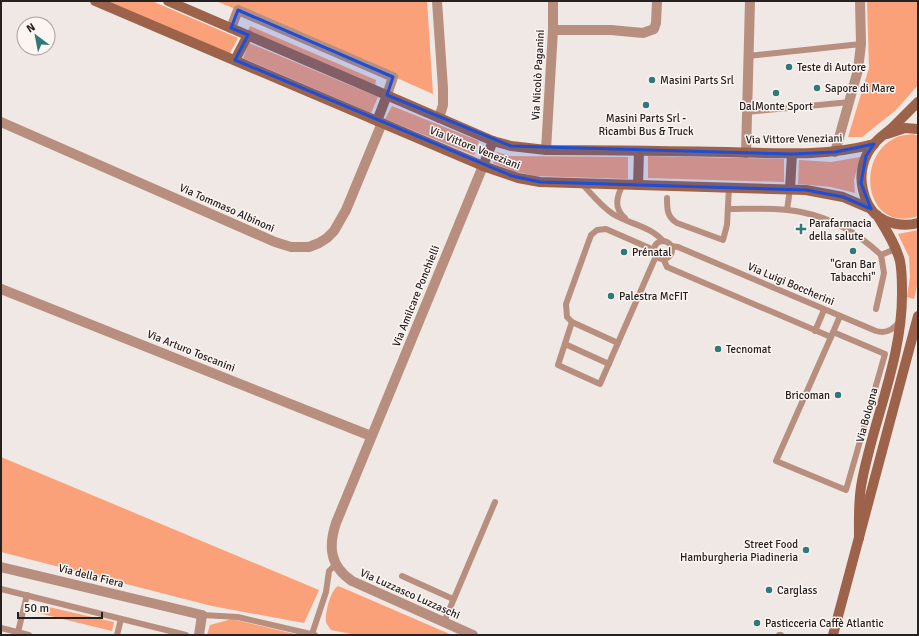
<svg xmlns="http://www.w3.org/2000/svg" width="919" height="636" viewBox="0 0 919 636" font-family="Signika,sans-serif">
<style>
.green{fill:#faa17a}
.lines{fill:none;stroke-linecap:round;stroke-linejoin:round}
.lane{stroke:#b88f7e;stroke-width:6}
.street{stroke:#b88f7e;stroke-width:10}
.secondary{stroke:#9c634a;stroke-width:10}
.marked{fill:#1d4ed8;fill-opacity:0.2;stroke:#1d4ed8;stroke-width:3;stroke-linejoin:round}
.poi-dot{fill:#2f7978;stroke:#fdf5f2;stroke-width:1.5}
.labels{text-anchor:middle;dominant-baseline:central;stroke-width:3;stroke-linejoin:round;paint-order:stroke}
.poi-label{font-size:11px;fill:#242120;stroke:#fdf5f2;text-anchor:start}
.street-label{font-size:11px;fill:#242120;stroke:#fdf5f2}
</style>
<rect width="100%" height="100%" fill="#f0e8e4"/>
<!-- green -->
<g class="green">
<polygon points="105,1 152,1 238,38 229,55"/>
<polygon points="216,1 427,1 433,94 329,48"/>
<polygon points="867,1 918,1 918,85 896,110 862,137 848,137 869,68"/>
<polygon points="250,26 376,80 375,86 248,31"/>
<polygon points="249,43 378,97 371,113 243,58"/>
<polygon points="392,106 479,141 474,155 385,119"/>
<path d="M913,134L918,136V216C867,234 853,159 895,138C900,135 907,135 913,134Z"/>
<polygon points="497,152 510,156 628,157 628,179 535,176 513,171 493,163"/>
<polygon points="648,156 784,159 784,182 648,178"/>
<polygon points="860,157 854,180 855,193 831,187 798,184 799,160 831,162"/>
<polygon points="918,230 918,282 914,299 907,297 910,277 909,257 898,234"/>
<polygon points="1,457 319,590 304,623 212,606 1,552"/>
<path d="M338,586L343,588L452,635H356L331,630C329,627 327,625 326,622C325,613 330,591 338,586Z"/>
<polygon points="40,605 114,622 112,631 38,613"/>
<polygon points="232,619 299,635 207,635 210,625"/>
</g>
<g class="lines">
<!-- lane -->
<g class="lane">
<polyline points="748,56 861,44"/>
<polyline points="747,112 850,102"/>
<path d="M581,183C591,193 601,206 613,214C629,224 650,226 663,241"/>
<path d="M623,184C617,196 613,208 625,218"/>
<path d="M667,198C667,209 667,217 677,223L723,240L727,225L729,187"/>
<path d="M728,209C750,209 779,207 801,212C831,218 859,234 881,255L895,249"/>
<polyline points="787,210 790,189"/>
<circle cx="663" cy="250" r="9"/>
<path d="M671,246L678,247L876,331C886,334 893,330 899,322"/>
<polyline points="663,258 667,267 831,337"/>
<polyline points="876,309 884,273 881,255"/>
<polyline points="572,322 558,365 600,384 656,256"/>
<polyline points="815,331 824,310"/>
<polyline points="833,332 885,354 846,490 776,461 831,337 840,316"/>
<polyline points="618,343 572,322 567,317 566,304 591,235 597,230 606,229 654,250"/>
<polyline points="565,344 609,364"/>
<polyline points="402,576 453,599"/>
<polyline points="1,589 186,635"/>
<polyline points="202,615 238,617 315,635"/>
<polyline points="444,622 495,502"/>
<polyline points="1,628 29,635"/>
<polyline points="18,632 27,595"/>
<polyline points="312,634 326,592 329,571 336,564"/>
<polyline points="117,635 121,619"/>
<polyline points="779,635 781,635"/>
</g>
<!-- street -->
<g class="street">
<polyline points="437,1 443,88 443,105 439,118"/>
<polyline points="231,28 238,10 393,77 387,95"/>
<polyline points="553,30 611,30 643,33 654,29 656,23 657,1"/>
<polyline points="1,122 275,242 291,247 309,247 319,243 327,238 334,231 346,210 382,123"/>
<polyline points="546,150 553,30 553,1"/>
<polyline points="835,152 858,70 861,44 860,1"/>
<polyline points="746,153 750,1"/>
<polyline points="1,289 371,436"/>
<polyline points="1,567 202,615 199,635"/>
<path d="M473,635L352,581C330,566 328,547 336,523L483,166"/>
</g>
<!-- secondary -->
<g class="secondary">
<polyline points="95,1 483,166 518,178 540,182 806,190 843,197 871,209"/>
<path d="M168,1L493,141L511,146L546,150C606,150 666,151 726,152C775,153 825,157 874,144"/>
<polyline points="235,60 248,35"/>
<path d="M918,102C910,110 902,118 894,126C888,132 879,137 874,144C863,156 859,174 863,190C865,199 868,207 875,214C887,224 903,227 918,223"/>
<polyline points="377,121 387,95"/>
<polyline points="887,134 905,128 918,129"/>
<polyline points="483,166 493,141"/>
<polyline points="638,185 639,151"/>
<polyline points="790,189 792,154"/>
<path d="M859,538C859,519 858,500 862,481C874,418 903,357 902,291C902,281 902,271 900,261C896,245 886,230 877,215"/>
<polyline points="833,635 918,316"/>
</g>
</g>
<!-- marked area -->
<path class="marked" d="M238,10L393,77L387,95L511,146L792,154L835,152L874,144L866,156L861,183L871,209L843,197L806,190L540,182L512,176L235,60L248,35L231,28Z"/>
<!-- markers -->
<g class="poi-dot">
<circle cx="789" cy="67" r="4"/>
<circle cx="652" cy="80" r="4"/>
<circle cx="817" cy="88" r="4"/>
<circle cx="776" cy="93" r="4"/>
<circle cx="646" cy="105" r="4"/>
<path d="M799 223h4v4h4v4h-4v4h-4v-4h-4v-4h4z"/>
<circle cx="853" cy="251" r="4"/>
<circle cx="624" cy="252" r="4"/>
<circle cx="611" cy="296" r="4"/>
<circle cx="718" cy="349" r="4"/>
<circle cx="838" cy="395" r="4"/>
<circle cx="806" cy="550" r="4"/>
<circle cx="769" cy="590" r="4"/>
<circle cx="757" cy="623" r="4"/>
</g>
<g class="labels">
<!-- poi labels -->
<g class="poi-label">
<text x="797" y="67">Teste di Autore</text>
<text x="660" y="80">Masini Parts Srl</text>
<text x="825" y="88">Sapore di Mare</text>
<text x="776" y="106" text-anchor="middle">DalMonte Sport</text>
<text x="646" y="118" text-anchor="middle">Masini Parts Srl -<tspan x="646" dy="13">Ricambi Bus &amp; Truck</tspan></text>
<text x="809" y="223">Parafarmacia<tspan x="809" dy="13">della salute</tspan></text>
<text x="632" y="252">Prénatal</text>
<text x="853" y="264" text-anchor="middle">"Gran Bar<tspan x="853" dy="13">Tabacchi"</tspan></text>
<text x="619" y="296">Palestra McFIT</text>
<text x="726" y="349">Tecnomat</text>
<text x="830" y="395" text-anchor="end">Bricoman</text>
<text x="798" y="544" text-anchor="end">Street Food<tspan x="798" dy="13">Hamburgheria Piadineria</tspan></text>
<text x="777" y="590">Carglass</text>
<text x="765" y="623">Pasticceria Caffè Atlantic</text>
</g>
<!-- street labels -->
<g class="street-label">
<text transform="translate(538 75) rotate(-87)">Via Nicolò Paganini</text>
<text transform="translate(794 139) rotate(-1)">Via Vittore Veneziani</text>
<text transform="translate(475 148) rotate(22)">Via Vittore Veneziani</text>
<text transform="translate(227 208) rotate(24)">Via Tommaso Albinoni</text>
<text transform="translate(791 284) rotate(23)">Via Luigi Boccherini</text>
<text transform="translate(416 296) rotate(-68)">Via Amilcare Ponchielli</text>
<text transform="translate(191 351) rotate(22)">Via Arturo Toscanini</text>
<text transform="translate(867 415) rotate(-75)">Via Bologna</text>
<text transform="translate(91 576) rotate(14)">Via della Fiera</text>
<text transform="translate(410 594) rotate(24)">Via Luzzasco Luzzaschi</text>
</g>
</g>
<!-- border -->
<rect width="919" height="636" fill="none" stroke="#242120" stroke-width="4"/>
<!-- north arrow -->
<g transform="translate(36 36) rotate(328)"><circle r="19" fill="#fdf5f2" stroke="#a6a09e"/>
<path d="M0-3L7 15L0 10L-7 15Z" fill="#2f7978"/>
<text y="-6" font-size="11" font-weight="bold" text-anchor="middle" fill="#242120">N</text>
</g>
<!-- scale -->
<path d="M18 612v6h84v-6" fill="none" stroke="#242120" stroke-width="2"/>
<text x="24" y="612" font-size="12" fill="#242120" stroke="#fdf5f2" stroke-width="3" paint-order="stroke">50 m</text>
</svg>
